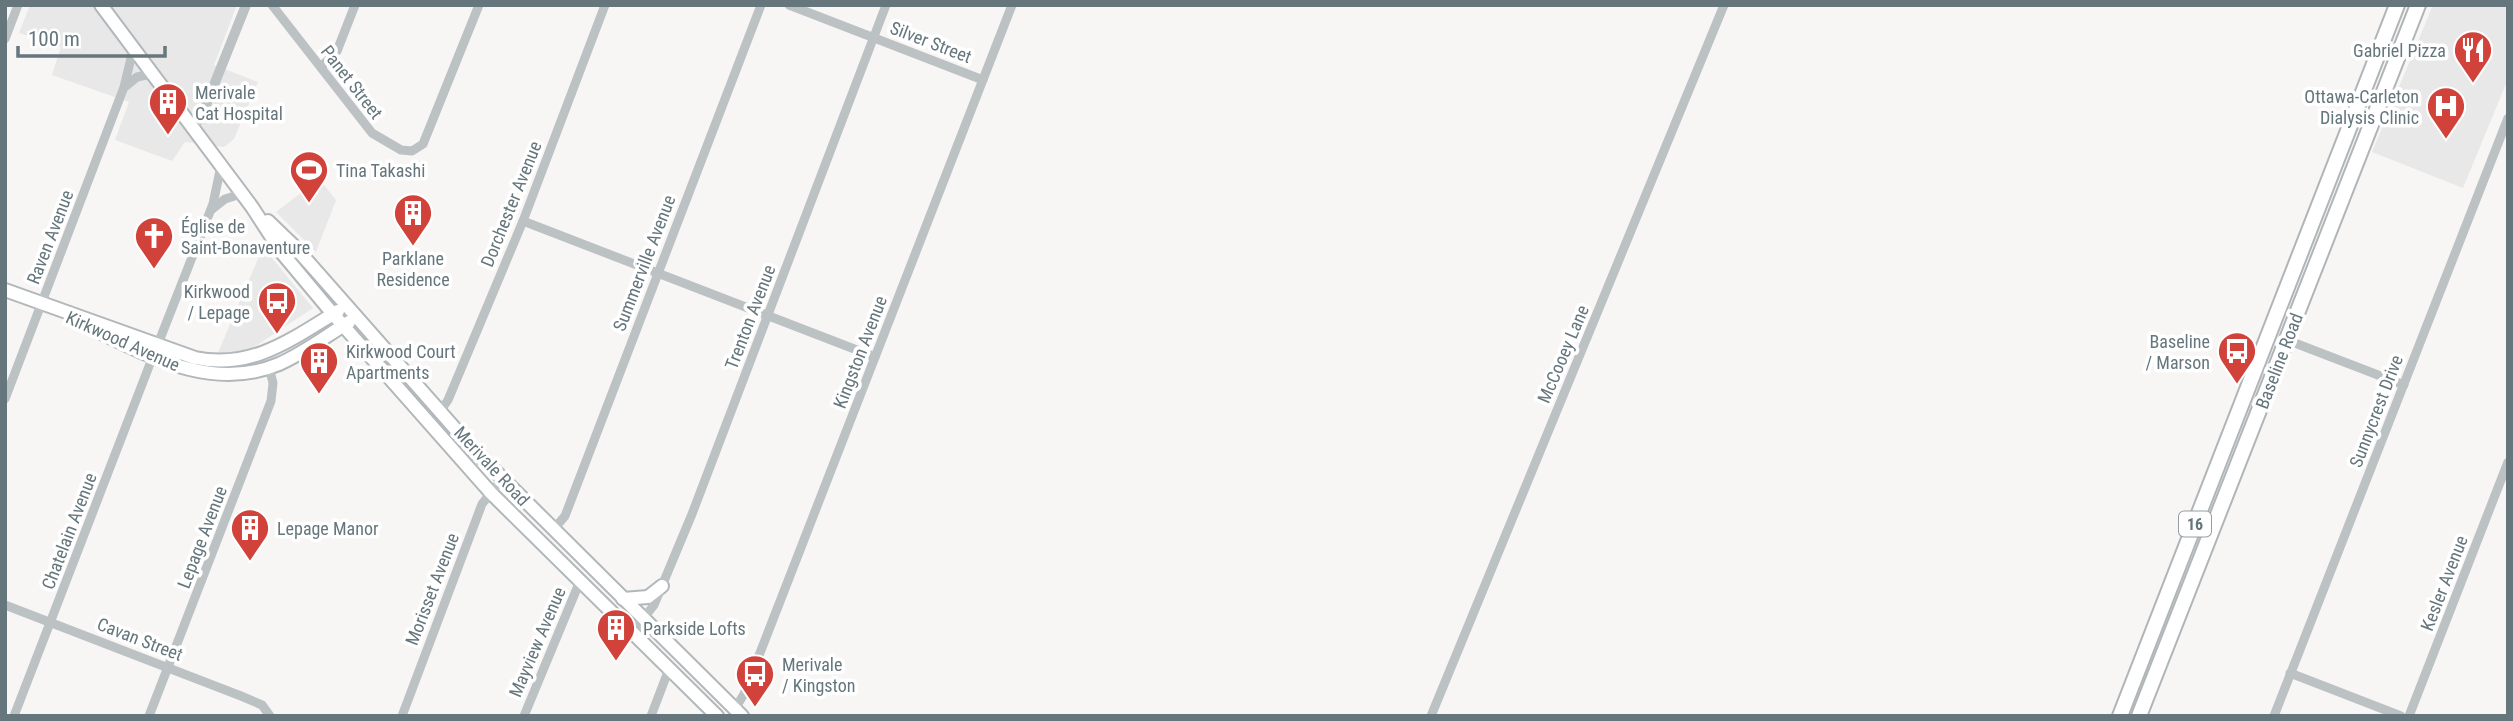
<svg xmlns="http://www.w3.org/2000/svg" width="2513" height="721" viewBox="0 0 2513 721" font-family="'Roboto Condensed',sans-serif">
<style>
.built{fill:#e7e8e7}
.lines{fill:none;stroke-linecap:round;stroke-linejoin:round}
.secondary-casing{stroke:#b1b7ba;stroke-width:16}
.primary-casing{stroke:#b0b5b8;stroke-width:18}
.minor{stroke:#bcc1c3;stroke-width:9}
.tertiary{stroke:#bcc1c3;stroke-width:10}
.secondary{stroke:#fff;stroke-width:12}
.primary{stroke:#fff;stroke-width:14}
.labels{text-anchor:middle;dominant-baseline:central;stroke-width:7;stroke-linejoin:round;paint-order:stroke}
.shield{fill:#fff;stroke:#939fa3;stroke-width:2}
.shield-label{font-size:16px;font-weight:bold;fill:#65767c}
.street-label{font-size:18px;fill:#65767c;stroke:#fff}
.poi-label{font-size:18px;fill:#65767c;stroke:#fff;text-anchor:start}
</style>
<rect width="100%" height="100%" fill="#f7f6f4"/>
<!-- built -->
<g class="built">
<polygon points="30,5 237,5 214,65 258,82 234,139 224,147 185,142 172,161 115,140 129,102 52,75 61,47 19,33"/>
<polygon points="2433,5 2508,5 2508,79 2463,188 2372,152"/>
<polygon points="319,179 336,200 316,252 276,212"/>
<polygon points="263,247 313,308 251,349 217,355"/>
</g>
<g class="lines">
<!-- secondary casing -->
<g class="secondary-casing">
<g id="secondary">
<polyline points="101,5 252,207 282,253 333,314 491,493 717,716"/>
<polyline points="268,221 295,247 473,449 742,716"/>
<path d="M5,290L195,358C252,370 292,339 338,311"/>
<path d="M89,327C149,356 212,392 279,364C304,353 326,336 349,322"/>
<polyline points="623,599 648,597 662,586"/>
</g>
</g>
<!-- primary casing -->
<g class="primary-casing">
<g id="primary">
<polyline points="2120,716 2397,5"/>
<polyline points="2139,716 2418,5"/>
</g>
</g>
<!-- minor -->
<g class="minor">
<polyline points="272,5 372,133 401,150 412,151 423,144 479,5"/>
<polyline points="789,5 983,80"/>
<polyline points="5,39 18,5"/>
<polyline points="321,67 337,51 355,5"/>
<polyline points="126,86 137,77 151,74"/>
<polyline points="211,210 225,199 241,194"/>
<polyline points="523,221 875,357"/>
<polyline points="2287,340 2404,385"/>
<polyline points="158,344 213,204 221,166"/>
<polyline points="5,399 124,87 133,50"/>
<polyline points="441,410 448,400 523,221 605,5"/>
<polyline points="553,530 565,516 761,5"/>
<polyline points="5,605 241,696 262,705 270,716"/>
<polyline points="632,633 654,605 692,514 886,5"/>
<polyline points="2290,673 2401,716"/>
<polyline points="735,709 744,694 1012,5"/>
<polyline points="14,716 153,356"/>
<polyline points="149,716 271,401 273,383 269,367"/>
<polyline points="402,716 482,504 502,479"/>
<polyline points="524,716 580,581"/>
<polyline points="651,716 669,669"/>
<polyline points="1431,716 1724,5"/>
<polyline points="2274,716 2508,118"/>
<polyline points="2409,716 2508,462"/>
</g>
<!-- tertiary -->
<polyline class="tertiary" points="193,129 204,110 246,5"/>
<!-- secondary -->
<use href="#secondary" class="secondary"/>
<!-- primary -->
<use href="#primary" class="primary"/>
</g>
<!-- icons -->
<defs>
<g id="restaurant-pin" transform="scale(2.0125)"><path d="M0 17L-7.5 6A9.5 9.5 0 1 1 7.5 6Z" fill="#d1423a" stroke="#fff"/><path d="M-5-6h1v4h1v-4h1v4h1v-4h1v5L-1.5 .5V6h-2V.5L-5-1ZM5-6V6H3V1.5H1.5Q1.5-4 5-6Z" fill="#fff"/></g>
<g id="building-pin" transform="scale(2.0125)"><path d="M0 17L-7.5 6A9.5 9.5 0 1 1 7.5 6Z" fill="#d1423a" stroke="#fff"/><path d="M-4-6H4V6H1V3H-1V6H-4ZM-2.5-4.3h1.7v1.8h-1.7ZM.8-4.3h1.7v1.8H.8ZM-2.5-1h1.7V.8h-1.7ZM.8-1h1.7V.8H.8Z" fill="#fff"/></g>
<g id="hospital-pin" transform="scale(2.0125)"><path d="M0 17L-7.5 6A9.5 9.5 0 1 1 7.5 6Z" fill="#d1423a" stroke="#fff"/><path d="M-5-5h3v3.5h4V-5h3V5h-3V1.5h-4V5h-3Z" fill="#fff"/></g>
<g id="stadium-pin" transform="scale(2.0125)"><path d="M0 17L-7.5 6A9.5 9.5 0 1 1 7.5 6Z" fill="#d1423a" stroke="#fff"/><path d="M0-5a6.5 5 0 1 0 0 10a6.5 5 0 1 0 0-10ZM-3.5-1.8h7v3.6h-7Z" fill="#fff"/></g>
<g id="church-pin" transform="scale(2.0125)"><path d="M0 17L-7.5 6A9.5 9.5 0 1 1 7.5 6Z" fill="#d1423a" stroke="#fff"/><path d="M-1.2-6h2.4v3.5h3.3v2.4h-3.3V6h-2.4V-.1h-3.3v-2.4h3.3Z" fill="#fff"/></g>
<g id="bus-pin" transform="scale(2.0125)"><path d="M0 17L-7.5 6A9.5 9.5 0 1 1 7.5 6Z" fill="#d1423a" stroke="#fff"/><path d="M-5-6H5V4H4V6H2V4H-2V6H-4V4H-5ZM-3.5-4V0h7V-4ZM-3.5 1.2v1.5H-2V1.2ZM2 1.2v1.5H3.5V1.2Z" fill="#fff"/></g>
</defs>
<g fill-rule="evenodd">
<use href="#restaurant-pin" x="2473" y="50"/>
<use href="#building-pin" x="168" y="102"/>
<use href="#hospital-pin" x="2446" y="106"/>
<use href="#stadium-pin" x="309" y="170"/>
<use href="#building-pin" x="413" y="213"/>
<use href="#church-pin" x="154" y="236"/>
<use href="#bus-pin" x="277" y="301"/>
<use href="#bus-pin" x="2237" y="351"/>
<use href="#building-pin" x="319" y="361"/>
<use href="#building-pin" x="250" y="528"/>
<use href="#building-pin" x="616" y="628"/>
<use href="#bus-pin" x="755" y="674"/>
</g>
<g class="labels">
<!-- shield labels -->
<rect class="shield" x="2179" y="511.5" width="32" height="25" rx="5"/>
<g class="shield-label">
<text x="2195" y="524">16</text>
</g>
<!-- street labels -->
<g class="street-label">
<text transform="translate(931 42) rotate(21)">Silver Street</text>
<text transform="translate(352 82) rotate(52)">Panet Street</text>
<text transform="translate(511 204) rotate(-68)">Dorchester Avenue</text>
<text transform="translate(50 237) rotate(-69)">Raven Avenue</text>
<text transform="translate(644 263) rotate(-69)">Summerville Avenue</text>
<text transform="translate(750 317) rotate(-69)">Trenton Avenue</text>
<text transform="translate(123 341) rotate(24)">Kirkwood Avenue</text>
<text transform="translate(860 352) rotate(-69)">Kingston Avenue</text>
<text transform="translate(1563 354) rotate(-67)">McCooey Lane</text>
<text transform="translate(2279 361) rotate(-69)">Baseline Road</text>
<text transform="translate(2376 411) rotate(-69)">Sunnycrest Drive</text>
<text transform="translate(492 466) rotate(47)">Merivale Road</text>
<text transform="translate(69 531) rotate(-69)">Chatelain Avenue</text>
<text transform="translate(202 537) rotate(-69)">Lepage Avenue</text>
<text transform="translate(2444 583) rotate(-69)">Kesler Avenue</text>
<text transform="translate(432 589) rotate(-69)">Morisset Avenue</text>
<text transform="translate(140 639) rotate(21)">Cavan Street</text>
<text transform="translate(537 642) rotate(-67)">Mayview Avenue</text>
</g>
<!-- poi labels -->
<g class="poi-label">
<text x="2446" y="50" text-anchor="end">Gabriel Pizza</text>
<text x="195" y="92">Merivale<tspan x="195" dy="21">Cat Hospital</tspan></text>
<text x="2419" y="96" text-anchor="end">Ottawa-Carleton<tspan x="2419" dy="21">Dialysis Clinic</tspan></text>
<text x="336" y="170">Tina Takashi</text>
<text x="181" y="226">Église de<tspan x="181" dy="21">Saint-Bonaventure</tspan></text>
<text x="413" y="258" text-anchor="middle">Parklane<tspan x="413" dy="21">Residence</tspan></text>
<text x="250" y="291" text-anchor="end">Kirkwood<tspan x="250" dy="21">/ Lepage</tspan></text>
<text x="2210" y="341" text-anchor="end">Baseline<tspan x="2210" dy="21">/ Marson</tspan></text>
<text x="346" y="351">Kirkwood Court<tspan x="346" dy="21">Apartments</tspan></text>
<text x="277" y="528">Lepage Manor</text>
<text x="643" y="628">Parkside Lofts</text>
<text x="782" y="664">Merivale<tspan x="782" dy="21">/ Kingston</tspan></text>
</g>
</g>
<!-- border -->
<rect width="2513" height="721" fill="none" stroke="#65767c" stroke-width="14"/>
<!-- scale -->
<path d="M18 46v10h147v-10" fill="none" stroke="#65767c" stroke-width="3.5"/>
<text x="28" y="46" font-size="21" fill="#65767c" stroke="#ffffff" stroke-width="5" paint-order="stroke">100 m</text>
</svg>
